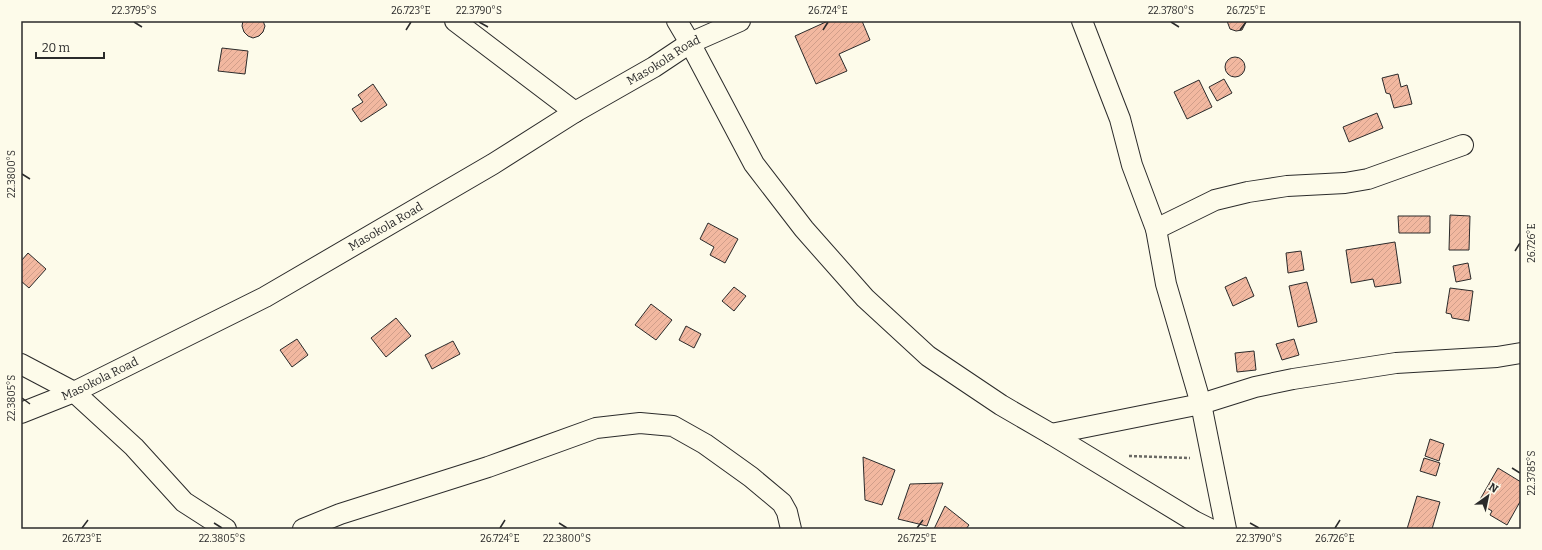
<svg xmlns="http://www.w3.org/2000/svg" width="1542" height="550" viewBox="0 0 1542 550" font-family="Bitter,serif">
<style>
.building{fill:url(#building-hatch);stroke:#2b2b2b}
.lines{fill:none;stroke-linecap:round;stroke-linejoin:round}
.minor-casing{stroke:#2b2b2b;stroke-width:22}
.path{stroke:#6a6964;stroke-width:2.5;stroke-dasharray:3 2;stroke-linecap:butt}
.minor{stroke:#fdfbea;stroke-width:20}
.ticks{fill:none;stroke:#2b2b2b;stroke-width:1.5}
.labels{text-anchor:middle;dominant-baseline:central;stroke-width:3;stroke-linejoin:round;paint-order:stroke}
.street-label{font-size:12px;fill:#2b2b2b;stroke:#fdfbea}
.neatline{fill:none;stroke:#2b2b2b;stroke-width:1.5}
.ticks-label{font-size:10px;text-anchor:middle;fill:#2b2b2b}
</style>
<defs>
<pattern id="building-hatch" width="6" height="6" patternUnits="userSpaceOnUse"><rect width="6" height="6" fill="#f2b8a0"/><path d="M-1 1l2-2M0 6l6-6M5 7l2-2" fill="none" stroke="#d09e8a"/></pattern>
</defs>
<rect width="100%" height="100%" fill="#fdfbea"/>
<!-- building -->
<g class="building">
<polygon points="243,21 263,21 265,26 263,32 259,36 253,38 248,36 244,32 242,26"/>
<polygon points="828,21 862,21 870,40 839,54 847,71 816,84 795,36"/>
<polygon points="1227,21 1245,21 1246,22 1242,30 1236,31 1230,29"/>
<polygon points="222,48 248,51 245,74 218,71"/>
<circle cx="1235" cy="67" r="10"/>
<polygon points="1398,74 1401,87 1407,85 1412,104 1394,108 1390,94 1386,93 1382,78"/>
<polygon points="1224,79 1232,93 1217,101 1209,87"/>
<polygon points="1199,80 1212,107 1187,119 1174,92"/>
<polygon points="373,84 387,105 361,122 352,109 363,102 358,95"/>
<polygon points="1377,113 1383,128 1349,142 1343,127"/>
<polygon points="1450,215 1470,216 1469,250 1449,250"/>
<polygon points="1398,216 1430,216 1430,233 1399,233"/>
<polygon points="708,223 738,239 725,263 710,255 714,247 700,239"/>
<polygon points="1395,242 1401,283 1375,287 1373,279 1351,283 1346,250"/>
<polygon points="1301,251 1304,270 1288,273 1286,253"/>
<polygon points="28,253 46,269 29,288 21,281 21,261"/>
<polygon points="1468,263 1471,279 1456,282 1453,266"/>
<polygon points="1246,277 1254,296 1233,306 1225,287"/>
<polygon points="1307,282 1317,322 1298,327 1289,286"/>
<polygon points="734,287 746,296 734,311 722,301"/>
<polygon points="1450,288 1473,291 1469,321 1452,318 1451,314 1446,313"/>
<polygon points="651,304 672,320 656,340 635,325"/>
<polygon points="396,318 411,336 386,357 371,338"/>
<polygon points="686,326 701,334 694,348 679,340"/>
<polygon points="297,339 308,355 292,367 280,350"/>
<polygon points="1294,339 1299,355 1282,360 1276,344"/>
<polygon points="453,341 460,354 432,369 425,355"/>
<polygon points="1254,351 1256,370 1237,372 1235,353"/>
<polygon points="1430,439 1444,444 1439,461 1425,456"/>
<polygon points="863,457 895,470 882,505 865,500"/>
<polygon points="1424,458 1440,463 1436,476 1420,471"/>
<polygon points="1498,468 1521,482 1521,500 1507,525 1490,515 1492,511 1478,503"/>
<polygon points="943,483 927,526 898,519 910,484"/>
<polygon points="1417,496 1440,502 1432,529 1407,529"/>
<polygon points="945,506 969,525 966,529 934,529"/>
</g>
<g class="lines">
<!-- minor casing -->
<g class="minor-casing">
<g id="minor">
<polyline points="455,21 575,112"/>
<polyline points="677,21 690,43 754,164 804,229 865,298 928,356 1001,405 1051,434 1194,521 1210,529"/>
<polyline points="1082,21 1120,119 1132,165 1156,229 1166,284 1201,404 1226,529"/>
<polyline points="1156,229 1215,200 1248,192 1287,186 1345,183 1368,179 1463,145"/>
<polyline points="21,364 74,392 134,447 184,502 226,529"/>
<path id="s1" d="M21,413L74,392L265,297L493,164L575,112L654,67L690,43L740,21"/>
<polyline points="1051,434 1201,404 1255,387 1293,379 1396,363 1497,357 1521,353"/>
<polyline points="303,529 340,514 488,467 596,428 640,423 673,426 705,444 751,477 782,503 787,512 791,529"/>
</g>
</g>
<!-- path -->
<polyline class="path" points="1129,456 1190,458"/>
<!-- minor -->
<use href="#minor" class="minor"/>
</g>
<!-- ticks -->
<path class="ticks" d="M134,22L142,27M479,22L488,27M1171,22L1179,27M406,30L411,22M823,30L828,22M1240,30L1246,22M22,174L30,179M1515,251L1520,243M22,398L30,404M1512,468L1520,473M214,523L222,528M559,523L567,528M1250,523L1259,528M82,528L88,520M500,528L505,520M917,528L923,520M1335,528L1340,520"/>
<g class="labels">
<!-- street labels -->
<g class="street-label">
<text stroke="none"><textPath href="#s1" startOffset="734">Masokola Road</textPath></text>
<text stroke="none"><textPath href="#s1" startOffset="410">Masokola Road</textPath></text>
<text stroke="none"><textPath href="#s1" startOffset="86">Masokola Road</textPath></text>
</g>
</g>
<!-- border -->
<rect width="1542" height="550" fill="none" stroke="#fdfbea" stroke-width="44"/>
<!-- north arrow -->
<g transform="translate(1488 496) rotate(33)" stroke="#fdfbea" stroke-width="3" paint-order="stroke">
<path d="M0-3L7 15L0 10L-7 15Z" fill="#2b2b2b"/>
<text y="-6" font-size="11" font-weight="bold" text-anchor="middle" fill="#2b2b2b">N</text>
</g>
<!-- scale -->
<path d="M36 52v6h68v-6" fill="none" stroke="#2b2b2b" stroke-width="2"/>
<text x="42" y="52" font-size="12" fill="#2b2b2b" stroke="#fdfbea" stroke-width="3" paint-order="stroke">20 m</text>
<rect x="22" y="22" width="1498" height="506" class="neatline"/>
<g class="ticks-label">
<text x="134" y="14">22.3795°S</text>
<text x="411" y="14">26.723°E</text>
<text x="479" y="14">22.3790°S</text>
<text x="828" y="14">26.724°E</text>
<text x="1171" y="14">22.3780°S</text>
<text x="1246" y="14">26.725°E</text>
<text transform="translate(11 174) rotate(-90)" y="4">22.3800°S</text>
<text transform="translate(1531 243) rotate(-90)" y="4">26.726°E</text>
<text transform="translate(11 398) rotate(-90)" y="4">22.3805°S</text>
<text transform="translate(1531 473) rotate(-90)" y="4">22.3785°S</text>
<text x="82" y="542">26.723°E</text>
<text x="222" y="542">22.3805°S</text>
<text x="500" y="542">26.724°E</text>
<text x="567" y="542">22.3800°S</text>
<text x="917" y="542">26.725°E</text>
<text x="1259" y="542">22.3790°S</text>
<text x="1335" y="542">26.726°E</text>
</g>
</svg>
